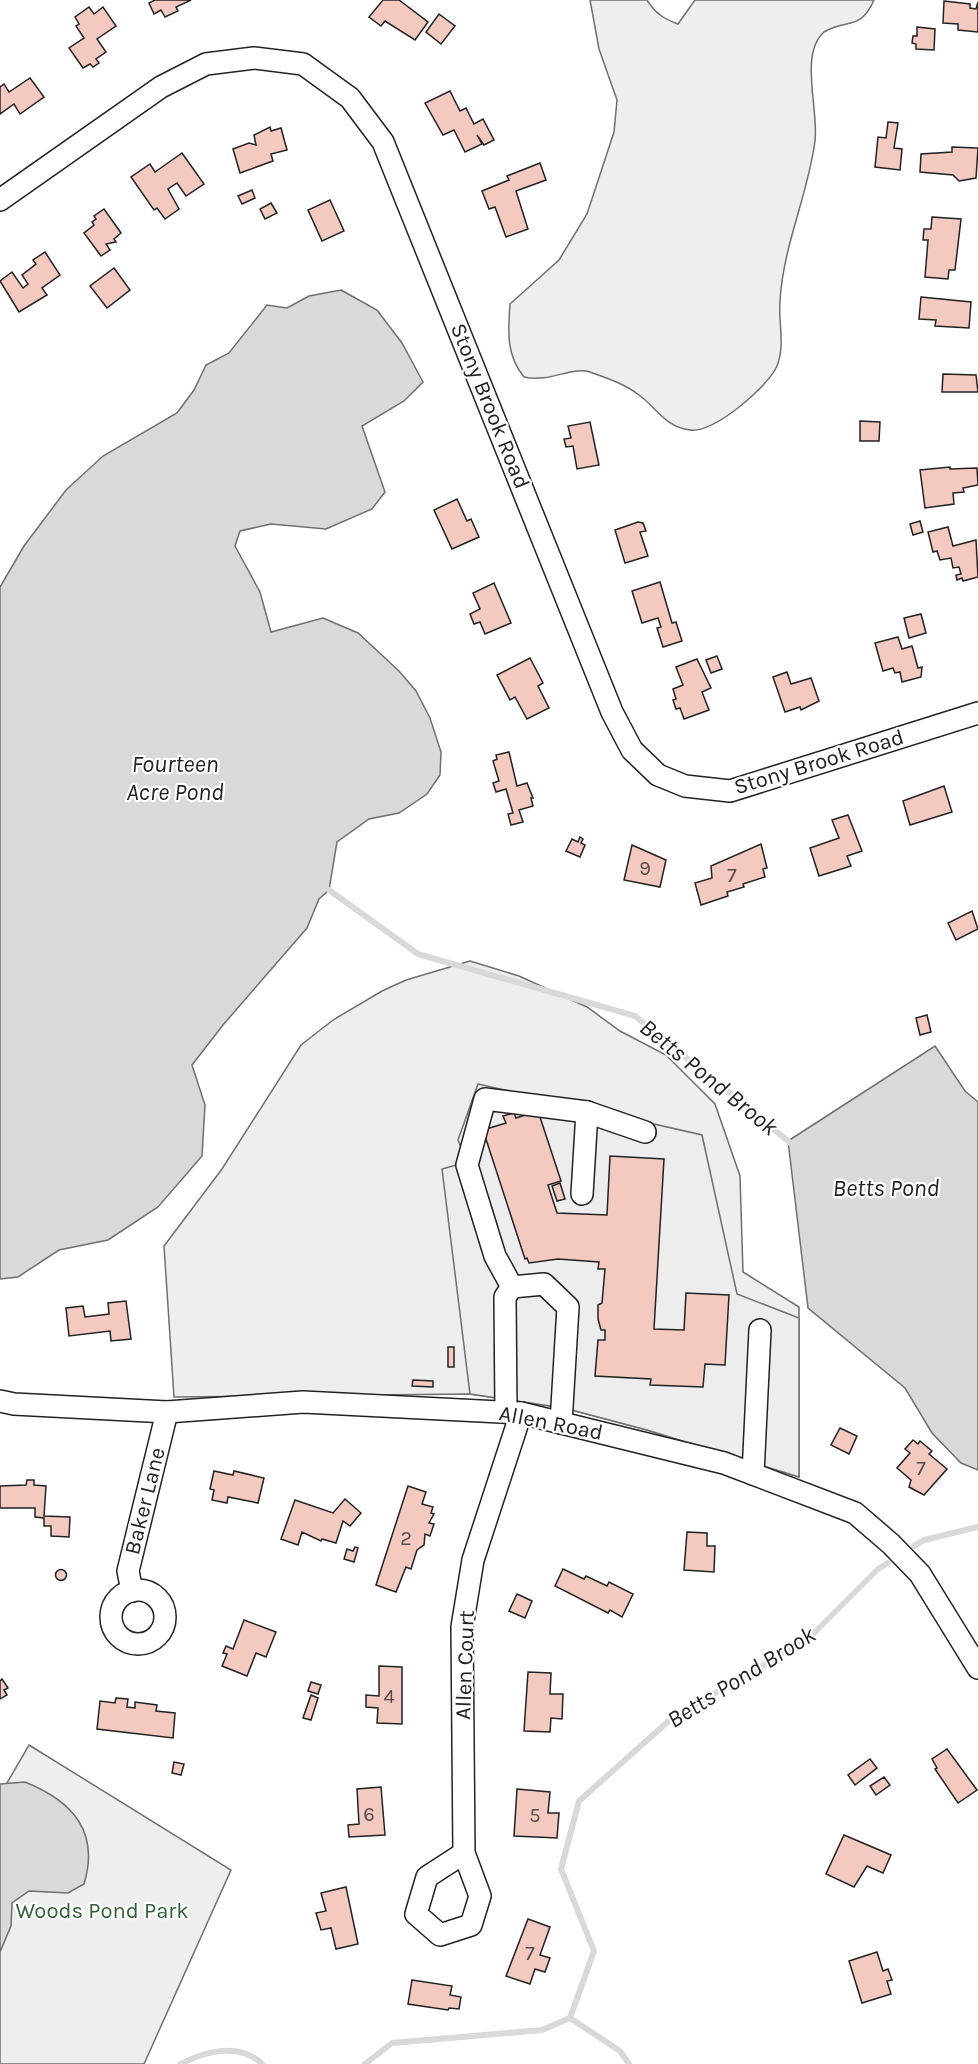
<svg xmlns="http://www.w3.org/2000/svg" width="978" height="2064" viewBox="0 0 978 2064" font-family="Karla,sans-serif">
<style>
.green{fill:#eee;stroke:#6f6f6f;stroke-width:1.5}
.parking{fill:#ededed;stroke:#6f6f6f;stroke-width:1.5}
.water{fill:#d9d9d9;stroke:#6f6f6f;stroke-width:1.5}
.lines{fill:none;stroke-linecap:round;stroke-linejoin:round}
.stream{stroke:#d9d9d9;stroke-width:6}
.building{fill:#f3c9c0;stroke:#222;stroke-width:1.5}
.minor-casing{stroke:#222;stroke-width:24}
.minor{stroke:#fff;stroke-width:21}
.labels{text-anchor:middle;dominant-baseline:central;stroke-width:4.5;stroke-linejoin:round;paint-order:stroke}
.number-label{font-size:20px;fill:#564c4a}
.street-label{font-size:22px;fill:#222;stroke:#fff}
.park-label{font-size:22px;fill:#2f5e38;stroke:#fff}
.water-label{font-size:24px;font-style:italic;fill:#222;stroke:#fff}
</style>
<rect width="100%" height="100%" fill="#fff"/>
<!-- green -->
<g class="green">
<path d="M590,0H647C655,13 664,19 678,24L695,0H874C860,32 847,18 824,32C799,54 819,110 815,141C808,195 783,246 780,301C778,323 786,347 776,368C765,389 714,433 690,430C665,427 657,408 639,395C625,384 607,378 590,372C573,366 549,383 524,377C506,355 508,332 510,304L559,260L587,214L614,132L617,100L599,49Z"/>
<polygon points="470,961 519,976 587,1007 620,1031 666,1055 715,1104 740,1176 743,1272 799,1307 799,1477 647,1430 564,1408 470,1394 174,1397 164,1246 222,1169 301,1045 333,1020 382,991 406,980"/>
<polygon points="29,1745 231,1870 144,2064 0,2064 0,1795"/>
</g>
<!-- parking -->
<polygon class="parking" points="478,1084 702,1135 737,1294 799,1318 799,1477 647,1430 564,1408 470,1394 442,1169 467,1162 458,1140"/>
<!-- water -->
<g class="water">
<polygon points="341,290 377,310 402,343 423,382 404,401 362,426 385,492 372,509 326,529 271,524 240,531 235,546 260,592 271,632 323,618 358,633 399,671 416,691 430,718 441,752 440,775 427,794 399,813 369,819 337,842 329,890 319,899 307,928 223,1025 192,1065 205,1105 202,1156 158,1207 108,1240 59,1250 18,1277 0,1279 0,587 24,546 66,490 103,456 177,413 194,390 206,365 229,353 267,305 287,308 309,296"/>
<polygon points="935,1046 965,1091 978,1102 978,1470 961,1463 932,1433 905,1388 808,1308 788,1141"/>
<path d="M25,1782C72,1801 100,1831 84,1884L68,1893L29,1891L12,1903L11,1926L0,1952V1784Z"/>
</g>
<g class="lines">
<!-- stream -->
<g class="stream">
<polyline points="329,890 418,954 635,1016 793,1145"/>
<polyline points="914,1546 924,1540 978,1527"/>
<polyline points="570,2018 594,1951 561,1869 579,1801 672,1718 807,1640 878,1569 888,1563"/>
<polyline points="570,2018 620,2051 629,2064"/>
<path d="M181,2064C205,2051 240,2042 262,2064"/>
<polyline points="365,2064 392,2043 542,2030 570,2018"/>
</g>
</g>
<!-- building -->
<g class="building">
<polygon points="155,0 191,0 176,7 178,11 165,17 161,10 154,14 149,3"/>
<polygon points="383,0 399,0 428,22 415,40 385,21 381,26 369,17"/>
<polygon points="944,1 970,4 970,8 976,9 978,2 978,32 958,30 958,24 943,23"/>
<polygon points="89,7 94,14 103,7 116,26 97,39 106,52 96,59 99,63 93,67 90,64 83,68 69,48 84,38 76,26 79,24 75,17"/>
<polygon points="439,14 455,26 441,44 426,32"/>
<polygon points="917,27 935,29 934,50 916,49 916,44 912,43 913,36 917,36"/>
<polygon points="30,78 44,97 20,114 14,104 0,114 0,87 4,84 9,92"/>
<polygon points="450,91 460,111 466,108 474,124 483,119 494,140 484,145 477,135 482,144 465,152 454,130 443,135 425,103"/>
<polygon points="888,122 898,123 894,148 902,149 900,170 875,167 878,137 886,138"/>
<polygon points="270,127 271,131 281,128 287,150 271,154 273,161 240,173 233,149 249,143 256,145 254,135"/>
<polygon points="952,147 978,148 976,178 959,181 953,175 920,172 921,154 952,152"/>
<polygon points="182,153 204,184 186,196 177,183 168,189 179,209 165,219 157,208 154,210 131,177 150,164 155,172"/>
<polygon points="540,163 546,180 516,191 528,229 506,237 495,207 489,209 482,191 509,180 507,176"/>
<polygon points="252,190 255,198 242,204 238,196"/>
<polygon points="330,200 344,231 322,241 308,210"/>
<polygon points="271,203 277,213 265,219 260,209"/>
<polygon points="104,209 121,233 114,239 116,242 106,244 110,250 101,256 84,233 94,225 92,222 96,219 94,216"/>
<polygon points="932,217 961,219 955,270 949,270 948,279 925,277 928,240 923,240 924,229 931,229"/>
<polygon points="45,252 60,275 42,288 47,295 19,312 0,281 12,272 23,288 28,284 22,275 36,264 33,260"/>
<polygon points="114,268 130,290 107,308 90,286"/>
<polygon points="921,297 971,302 969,328 935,326 936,320 919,319"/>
<polygon points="943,374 976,375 978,392 942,392"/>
<polygon points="860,421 880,422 879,441 860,441"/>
<polygon points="590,422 599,465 577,469 573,446 566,447 564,439 571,438 568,426"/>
<polygon points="950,467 950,469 977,468 978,485 963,488 964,492 953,493 954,504 925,508 920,470"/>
<polygon points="457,499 467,521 471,519 479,537 452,549 434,510"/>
<polygon points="920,521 923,532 913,535 910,524"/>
<polygon points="638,522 643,523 646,531 640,532 648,556 625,563 615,530"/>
<polygon points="948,527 953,546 976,540 978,577 963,581 962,578 957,580 956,575 961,574 959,567 953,568 951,558 940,560 937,551 933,552 928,532"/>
<polygon points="660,582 672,623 676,622 682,641 663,647 657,628 661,627 658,618 642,623 632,591"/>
<polygon points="494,583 511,623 485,634 480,622 474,624 470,614 480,609 473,593"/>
<polygon points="921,614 926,633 909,638 904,618"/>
<polygon points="898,637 902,649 912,646 918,668 922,667 921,677 902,682 900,672 895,673 893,668 883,671 875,643"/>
<polygon points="717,656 722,669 711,673 706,660"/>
<polygon points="530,658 543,683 538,686 549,708 527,719 515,697 510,700 497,675"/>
<polygon points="697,659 711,688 702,692 709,710 684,719 680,708 676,709 673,700 676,699 673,689 683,685 676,667"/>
<polygon points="787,672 791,684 811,678 819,701 801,710 800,707 785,712 773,677"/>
<polygon points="509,752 517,786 527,783 533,798 531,798 533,806 519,810 523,822 511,825 508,814 513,813 506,789 496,792 493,783 499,781 493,761 497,759 496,755"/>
<polygon points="944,786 952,812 910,825 903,801"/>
<polygon points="848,815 862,851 847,856 851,866 819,876 810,848 839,838 832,820"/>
<polygon points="580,837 583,839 581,843 585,845 580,857 566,851 572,839 578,842"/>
<polygon points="761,844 767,868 763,869 765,877 743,884 744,887 727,892 728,896 701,905 695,883 712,878 711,866"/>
<polygon points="632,845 666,860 660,887 624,880"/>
<polygon points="972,911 978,929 956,940 948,923"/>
<polygon points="927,1015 931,1032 920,1035 916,1018"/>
<polygon points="538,1111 561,1181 548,1185 557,1213 607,1215 610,1156 664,1159 654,1329 684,1330 686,1293 729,1295 725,1365 705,1364 703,1387 650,1385 651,1379 595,1376 598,1340 605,1340 605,1330 601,1330 598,1319 598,1305 602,1303 605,1269 598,1269 599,1262 558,1259 529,1263 527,1258 525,1259 483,1130 506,1123 503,1116 514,1113 516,1118"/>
<polygon points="560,1183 565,1199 557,1201 552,1186"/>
<polygon points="126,1301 131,1339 111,1341 110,1331 69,1336 66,1308 83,1306 85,1317 109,1314 108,1303"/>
<rect x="448" y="1347" width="6" height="20"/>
<polygon points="413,1380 433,1381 433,1387 412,1386"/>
<polygon points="840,1428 857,1436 849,1454 831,1445"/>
<polygon points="913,1440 918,1444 920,1441 932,1451 929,1454 947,1469 924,1495 909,1487 911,1480 897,1468 910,1453 905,1449"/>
<polygon points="214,1471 233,1475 234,1471 264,1478 258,1503 228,1497 227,1503 212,1500 214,1490 210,1489"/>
<polygon points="27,1480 34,1480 34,1485 46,1486 44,1516 70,1517 69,1537 51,1536 51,1526 44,1526 44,1518 35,1517 35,1508 0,1508 0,1486 26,1485"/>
<polygon points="408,1486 426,1492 422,1504 433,1507 431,1513 434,1514 429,1523 434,1524 430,1536 425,1534 424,1545 417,1550 411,1569 406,1567 396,1592 376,1585"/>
<polygon points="345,1499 361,1513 350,1526 343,1521 336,1543 322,1539 321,1541 302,1532 298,1545 281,1539 295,1500 333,1513"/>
<polygon points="687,1532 707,1533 707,1546 715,1546 714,1572 684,1570"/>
<polygon points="355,1547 358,1548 354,1562 344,1559 347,1549 353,1551"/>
<polygon points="563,1569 584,1579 586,1576 607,1586 609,1582 633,1594 622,1617 610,1610 608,1613 555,1586"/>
<circle cx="61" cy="1575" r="5.5"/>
<polygon points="517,1594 532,1601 525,1618 509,1611"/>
<polygon points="244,1620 276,1632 266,1657 256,1653 247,1676 222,1666 227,1654 223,1653 226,1646 233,1649"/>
<polygon points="379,1666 402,1667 402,1724 377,1723 378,1708 366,1707 366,1695 379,1696"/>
<polygon points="528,1672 551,1673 550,1694 563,1694 562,1719 551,1718 550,1732 524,1731"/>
<polygon points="2,1679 8,1688 4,1690 7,1695 0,1699 0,1681"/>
<polygon points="311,1682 321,1685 318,1694 308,1691"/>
<polygon points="311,1695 318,1698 311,1720 303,1718"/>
<polygon points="116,1698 128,1699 127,1707 135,1708 135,1702 157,1705 156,1711 175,1713 173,1738 97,1729 100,1701 115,1703"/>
<polygon points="947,1749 977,1790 958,1803 935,1769 937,1768 932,1759"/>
<polygon points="870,1759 877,1768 855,1785 848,1775"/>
<polygon points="174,1762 184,1764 181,1775 172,1773"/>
<polygon points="884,1777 890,1785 876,1795 870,1786"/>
<polygon points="381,1787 385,1835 349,1837 348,1825 359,1824 357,1789"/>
<polygon points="517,1789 550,1792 548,1813 559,1813 557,1838 514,1836"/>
<polygon points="844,1835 891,1855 883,1873 867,1866 854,1887 826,1874"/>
<polygon points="346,1887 358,1944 336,1949 331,1928 321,1930 316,1913 326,1911 321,1893"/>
<polygon points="528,1919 550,1927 540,1955 550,1958 545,1972 535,1969 530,1984 506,1976"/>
<polygon points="877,1952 883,1971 888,1969 892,1980 887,1981 891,1994 862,2003 849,1961"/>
<polygon points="412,1980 452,1986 450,1995 461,1997 459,2009 449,2008 448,2010 408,2004"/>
</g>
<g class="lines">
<!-- minor casing -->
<g class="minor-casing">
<g id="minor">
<polyline points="0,200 161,87 206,64 254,58 303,64 350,98 383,142 612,712 632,750 658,775 685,786 730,791 978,713"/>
<polyline points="587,1112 645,1132"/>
<polyline points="512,1287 495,1256 467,1165 485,1099 587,1112 582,1194"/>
<polyline points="0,1401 14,1404 167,1412 303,1402 521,1413 724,1463 855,1513 891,1544 920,1574 978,1668"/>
<polyline points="506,1412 505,1297 512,1287 544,1284 568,1307 561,1423"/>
<polyline points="753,1474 760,1330"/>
<circle cx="138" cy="1617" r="27"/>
<polyline points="132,1591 128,1571 167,1412"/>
<polyline points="464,1853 480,1896 471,1925 440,1935 416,1914 427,1877 464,1853 462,1627 473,1560 521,1413"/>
</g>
</g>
<!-- minor -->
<use href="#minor" class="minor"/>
</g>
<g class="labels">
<!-- number labels -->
<g class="number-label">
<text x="645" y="868">9</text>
<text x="732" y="875">7</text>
<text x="921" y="1468">7</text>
<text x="406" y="1538">2</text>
<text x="389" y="1696">4</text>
<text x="369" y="1814">6</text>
<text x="535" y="1815">5</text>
<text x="530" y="1953">7</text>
</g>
<!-- street labels -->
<g class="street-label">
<text transform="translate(490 406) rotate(68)">Stony Brook Road</text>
<text transform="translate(819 762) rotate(-17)">Stony Brook Road</text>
<text transform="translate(551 1423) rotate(11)">Allen Road</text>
<text transform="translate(145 1501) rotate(-76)">Baker Lane</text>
<text transform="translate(465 1665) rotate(-88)">Allen Court</text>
</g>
<!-- park labels -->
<g class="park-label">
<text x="102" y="1911">Woods Pond Park</text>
</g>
<!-- water labels -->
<g class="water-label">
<text x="175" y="764">Fourteen<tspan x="175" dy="28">Acre Pond</tspan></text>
<text transform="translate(709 1077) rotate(39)">Betts Pond Brook</text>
<text x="886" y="1188">Betts Pond</text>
<text transform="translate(741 1677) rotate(-32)">Betts Pond Brook</text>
</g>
</g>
</svg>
